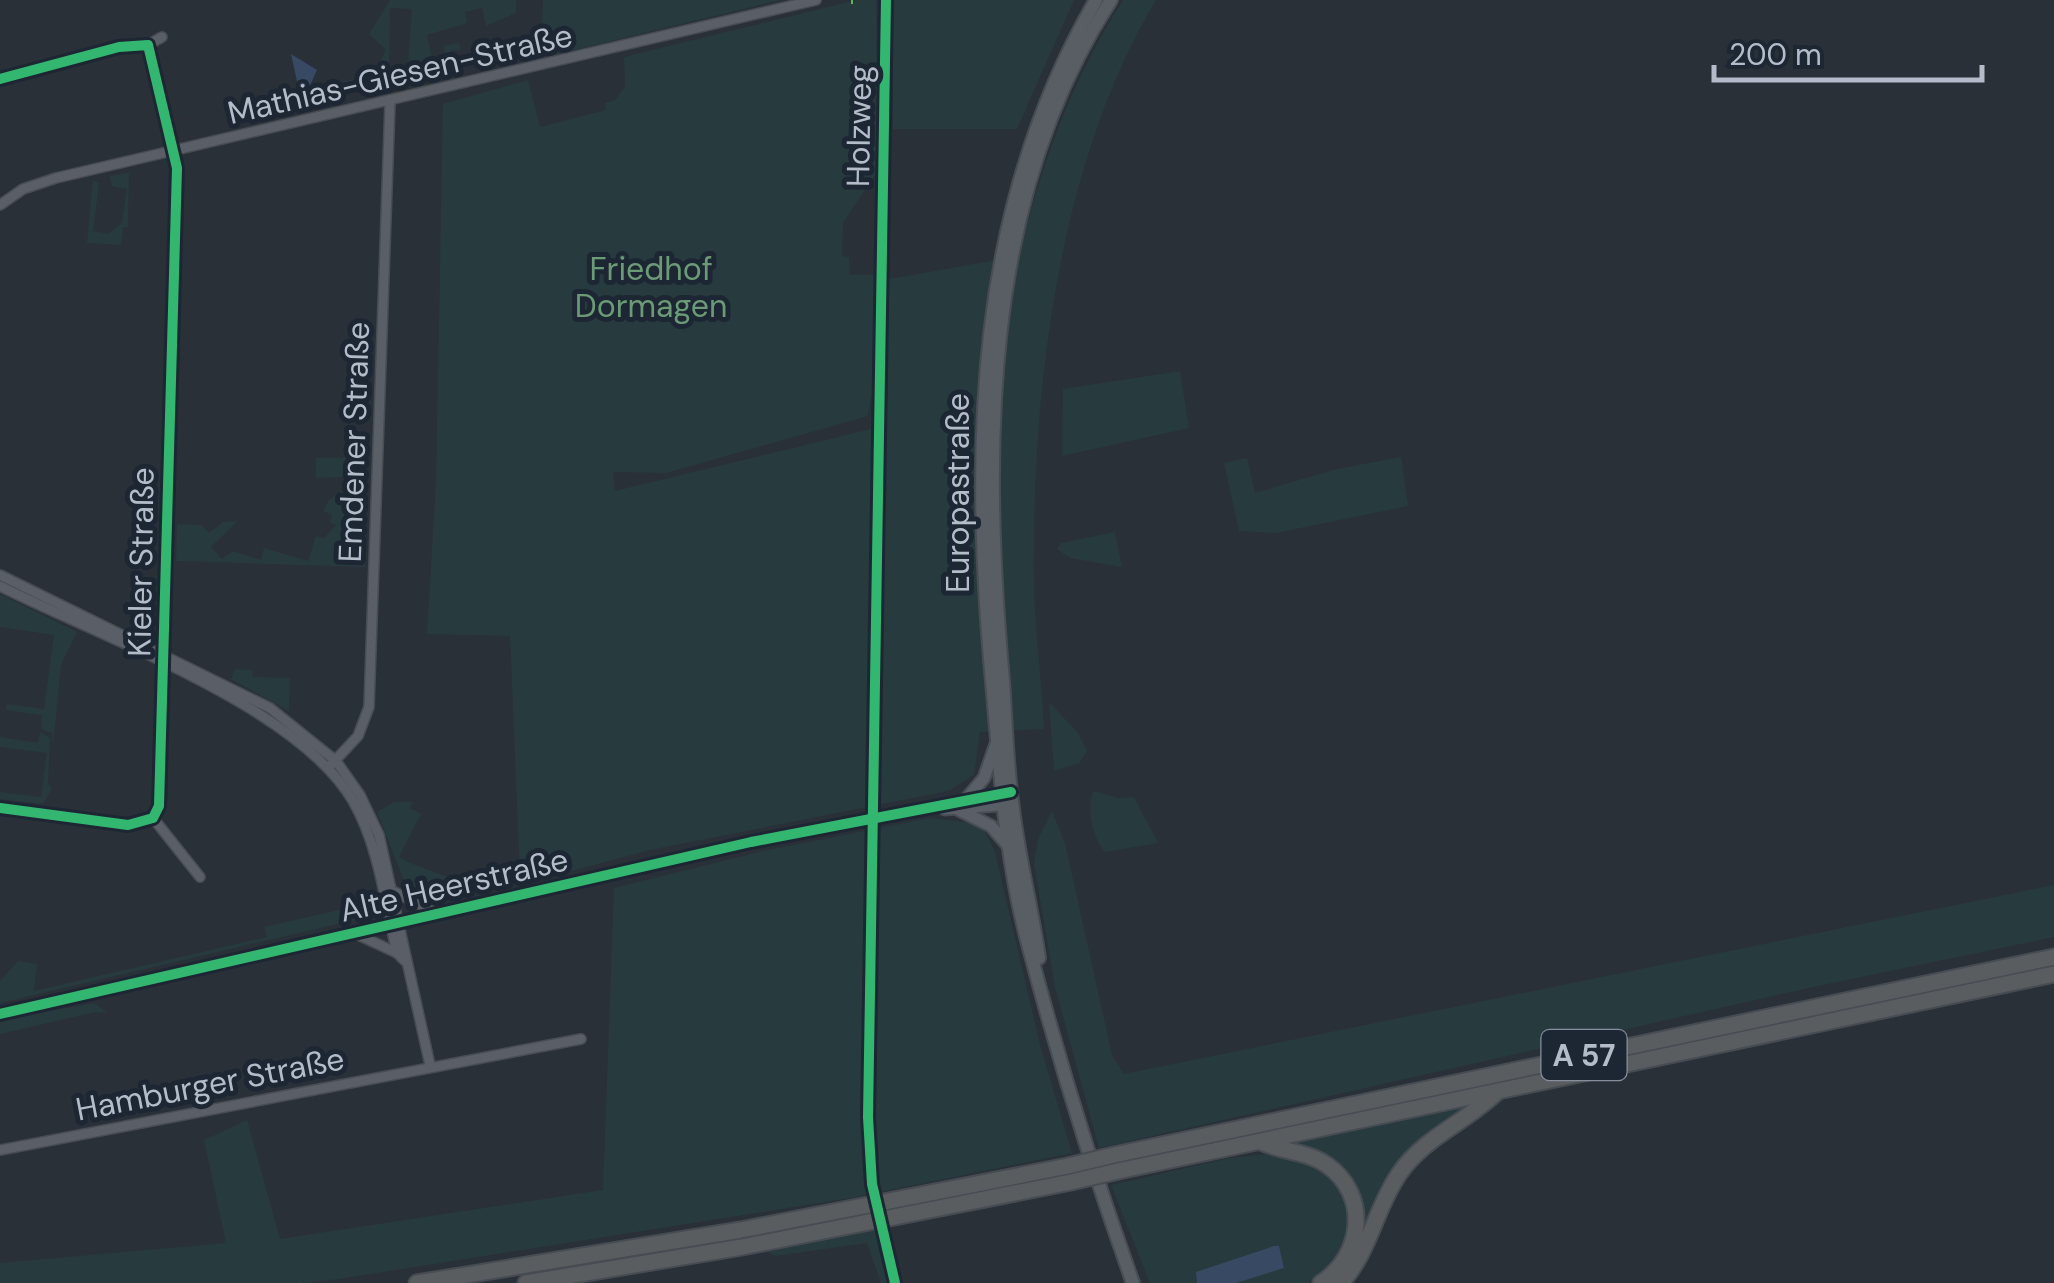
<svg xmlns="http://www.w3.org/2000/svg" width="2054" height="1283" viewBox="0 0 2054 1283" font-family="'DM Sans',sans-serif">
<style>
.green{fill:#273a3e;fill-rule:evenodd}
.water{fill:#384963}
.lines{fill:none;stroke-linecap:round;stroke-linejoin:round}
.minor-casing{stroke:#484c53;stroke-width:12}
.tertiary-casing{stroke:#484c53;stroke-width:15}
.secondary-casing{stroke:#484c53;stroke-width:16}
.motorway-casing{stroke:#474c53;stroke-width:19}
.minor{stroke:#5a5e66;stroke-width:9}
.tertiary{stroke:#5a5e66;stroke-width:11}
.secondary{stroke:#595d64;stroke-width:12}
.motorway{stroke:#5a5d60;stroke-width:15}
.motorway-bridge-casing{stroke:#474c53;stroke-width:19;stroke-linecap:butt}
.motorway-bridge{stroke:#5a5d60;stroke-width:15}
.quiet{stroke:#58b947;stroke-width:8;stroke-dasharray:15 8;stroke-linecap:butt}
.cycleway-casing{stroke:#1d2633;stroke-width:16}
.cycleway{stroke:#33b770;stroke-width:10}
.labels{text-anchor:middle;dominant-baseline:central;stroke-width:10;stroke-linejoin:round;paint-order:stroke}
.shield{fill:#1d2633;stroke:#878f9c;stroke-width:2.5}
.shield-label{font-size:30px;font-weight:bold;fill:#b4bcc9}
.street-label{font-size:32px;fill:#b4bcc9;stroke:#1d2633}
.park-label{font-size:32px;fill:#6b9a76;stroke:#1d2633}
</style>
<rect width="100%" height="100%" fill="#2a3038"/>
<!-- green -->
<g class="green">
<polygon points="390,0 516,0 516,13 486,26 482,8 465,12 467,23 427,35 432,58 445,55 444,46 459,43 461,50 451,50 452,56 408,65 412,9 390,8 389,69 384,70 378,65 386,50 369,34"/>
<polygon points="543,0 780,0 541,58"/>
<path d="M857,0H876L878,170L843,223L842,256L849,257L850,275L878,274V281L1019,256C1041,165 1072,79 1123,0H1156C1058,164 1032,389 1034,577C1034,627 1042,679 1044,729L980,732L974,775L948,791L650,850L545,878L520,877L510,636L427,634L436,482L443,104L528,80L540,127L606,110L605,103L615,100L625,87L624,57ZM871,395L875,428L615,491L613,472L666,473L868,416Z"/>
<polygon points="892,0 1074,0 1017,129 893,129"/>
<polygon points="129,173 128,227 123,227 121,245 87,243 93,180 99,183 93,231 108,234 122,223 127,189 112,186 110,176"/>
<polygon points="1180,371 1189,428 1062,456 1063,389"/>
<polygon points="1401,457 1408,506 1276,533 1239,531 1224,463 1247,458 1255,493 1337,469"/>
<polygon points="316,458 368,458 368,476 316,478"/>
<polygon points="346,488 367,492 365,567 176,561 177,524 201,525 209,533 223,522 238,521 211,547 222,559 233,551 261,560 264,548 308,561 316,536 324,538 336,525 330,522 332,515 323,511 329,500"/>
<polygon points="1115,532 1122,567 1070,558 1057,549 1061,543"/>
<polygon points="0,594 77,632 61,665 53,746 52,733 41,729 42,715 6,710 7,704 44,709 54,635 0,627"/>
<polygon points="235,669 252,670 253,677 290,678 289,711 231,679"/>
<polygon points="1049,702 1078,733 1087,751 1079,763 1054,771"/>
<polygon points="40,732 50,738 48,783 52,789 43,804 0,799 0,792 41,797 47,753 0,747 0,737 38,743"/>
<path d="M1094,791L1118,798L1134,797L1158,843L1105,852C1093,839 1085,806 1094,791Z"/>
<path d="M394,802H413L410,808L421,814L399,857C425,871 441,872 465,885L505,875L511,868L519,882L432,897L416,895L403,878L377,812Z"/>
<polygon points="1052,811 1065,843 1112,1055 1124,1074 2054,885 2054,937 1822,985 1099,1148 1055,987 1034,864 1038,839"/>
<polygon points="930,818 981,824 995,852 1040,1045 1072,1153 851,1198 339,1279 303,1283 0,1283 0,1263 226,1243 204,1140 247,1120 280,1239 603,1190 614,888 763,851"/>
<polygon points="374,902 372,911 359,919 0,1003 0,981 18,961 37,964 34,991 267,937 264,927"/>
<polygon points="94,1003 108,1013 96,1012 0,1034 0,1020"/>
<polygon points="1472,1106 1421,1140 1346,1266 1352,1186 1284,1145"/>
<polygon points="1276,1153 1324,1166 1351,1205 1352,1233 1328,1273 1309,1283 1150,1283 1111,1185 1230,1158"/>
<polygon points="875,1229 888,1283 881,1283 867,1243 775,1256 767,1252"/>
</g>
<!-- water -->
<g class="water">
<polygon points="291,54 317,70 308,90 361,78 364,89 302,104"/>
<polygon points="1274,1246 1279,1246 1284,1268 1236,1283 1197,1283 1196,1272"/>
</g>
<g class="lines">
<!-- minor casing -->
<g class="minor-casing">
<g id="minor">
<polyline points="148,45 162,37"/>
<polyline points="0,79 119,47 148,45 177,168 159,806 153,818 128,825 0,808"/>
<polyline points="0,205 23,189 56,178 816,0"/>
<polyline points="881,253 886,0"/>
<polyline points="0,575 270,708 336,761 360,795 379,835 430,1065"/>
<path d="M0,586C100,637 297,705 353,801C379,846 385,903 397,953L405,961"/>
<polyline points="329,767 358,736 369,707 390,103"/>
<polyline points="153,818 200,877"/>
<polyline points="395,892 434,912"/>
<polyline points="354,933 397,953"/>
<polyline points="0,1150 581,1039"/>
</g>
</g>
<!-- tertiary casing -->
<g class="tertiary-casing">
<g id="tertiary">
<polyline points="967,798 984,778 997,741"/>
<polyline points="945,809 1011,804"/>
<polyline points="959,810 991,826 1010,848"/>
<polyline points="0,1014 751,842 1011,792"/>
</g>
</g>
<!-- secondary casing -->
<g class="secondary-casing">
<g id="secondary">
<path d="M1096,0C974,209 971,448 992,682C1000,770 1005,859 1028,944C1058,1058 1093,1172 1133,1283"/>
<path d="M1039,958C1032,909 1019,859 1013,809C1007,767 1006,724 1003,681C983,453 981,200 1111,0"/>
</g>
</g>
<!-- motorway casing -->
<g class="motorway-casing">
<g id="motorway">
<path d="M1261,1142C1282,1152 1307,1151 1327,1165C1370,1195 1363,1256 1321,1283"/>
<polyline points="1114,1155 2054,957"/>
<polyline points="1118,1171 2054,974"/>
<polyline points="417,1283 741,1230 1068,1166"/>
<polyline points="526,1283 742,1247 1071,1182"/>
<path d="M1341,1283C1370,1251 1375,1209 1399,1174C1425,1136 1467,1122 1498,1091"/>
</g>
</g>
<!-- minor -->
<use href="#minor" class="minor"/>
<!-- tertiary -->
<use href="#tertiary" class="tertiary"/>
<!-- secondary -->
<use href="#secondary" class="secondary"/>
<!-- motorway -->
<use href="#motorway" class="motorway"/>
<!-- motorway-bridge casing -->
<g class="motorway-bridge-casing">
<g id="motorway-bridge">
<polyline points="1068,1166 1114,1155"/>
<polyline points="1071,1182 1118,1171"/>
</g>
</g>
<!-- motorway-bridge -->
<use href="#motorway-bridge" class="motorway-bridge"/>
<!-- quiet -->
<polyline class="quiet" points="851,0 853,0"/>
<!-- cycleway casing -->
<g class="cycleway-casing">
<g id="cycleway">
<polyline points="886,0 868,1117 872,1184 895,1283"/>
<polyline points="0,79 119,47 148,45 177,168 159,806 153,818 128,825 0,808"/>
<polyline points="0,1014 751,842 1011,792"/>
</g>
</g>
<!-- cycleway -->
<use href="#cycleway" class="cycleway"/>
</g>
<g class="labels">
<!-- shield labels -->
<rect class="shield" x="1541.5" y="1030" width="85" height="50" rx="8"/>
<g class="shield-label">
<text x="1584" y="1055">A 57</text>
</g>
<!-- street labels -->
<g class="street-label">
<text transform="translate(400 74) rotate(-13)">Mathias-Giesen-Straße</text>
<text transform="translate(859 126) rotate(-89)">Holzweg</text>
<text transform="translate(354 442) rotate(-88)">Emdener Straße</text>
<text transform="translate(958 493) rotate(-90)">Europastraße</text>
<text transform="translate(141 562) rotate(-89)">Kieler Straße</text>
<text transform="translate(454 885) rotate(-13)">Alte Heerstraße</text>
<text transform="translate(210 1084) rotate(-11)">Hamburger Straße</text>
</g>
<!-- park labels -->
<g class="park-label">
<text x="651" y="269">Friedhof<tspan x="651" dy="37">Dormagen</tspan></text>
</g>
</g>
<!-- scale -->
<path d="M1714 65v15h268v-15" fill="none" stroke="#b4bcc9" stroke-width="5"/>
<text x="1729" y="65" font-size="30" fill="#b4bcc9" stroke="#1d2633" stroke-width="8" paint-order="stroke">200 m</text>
</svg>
